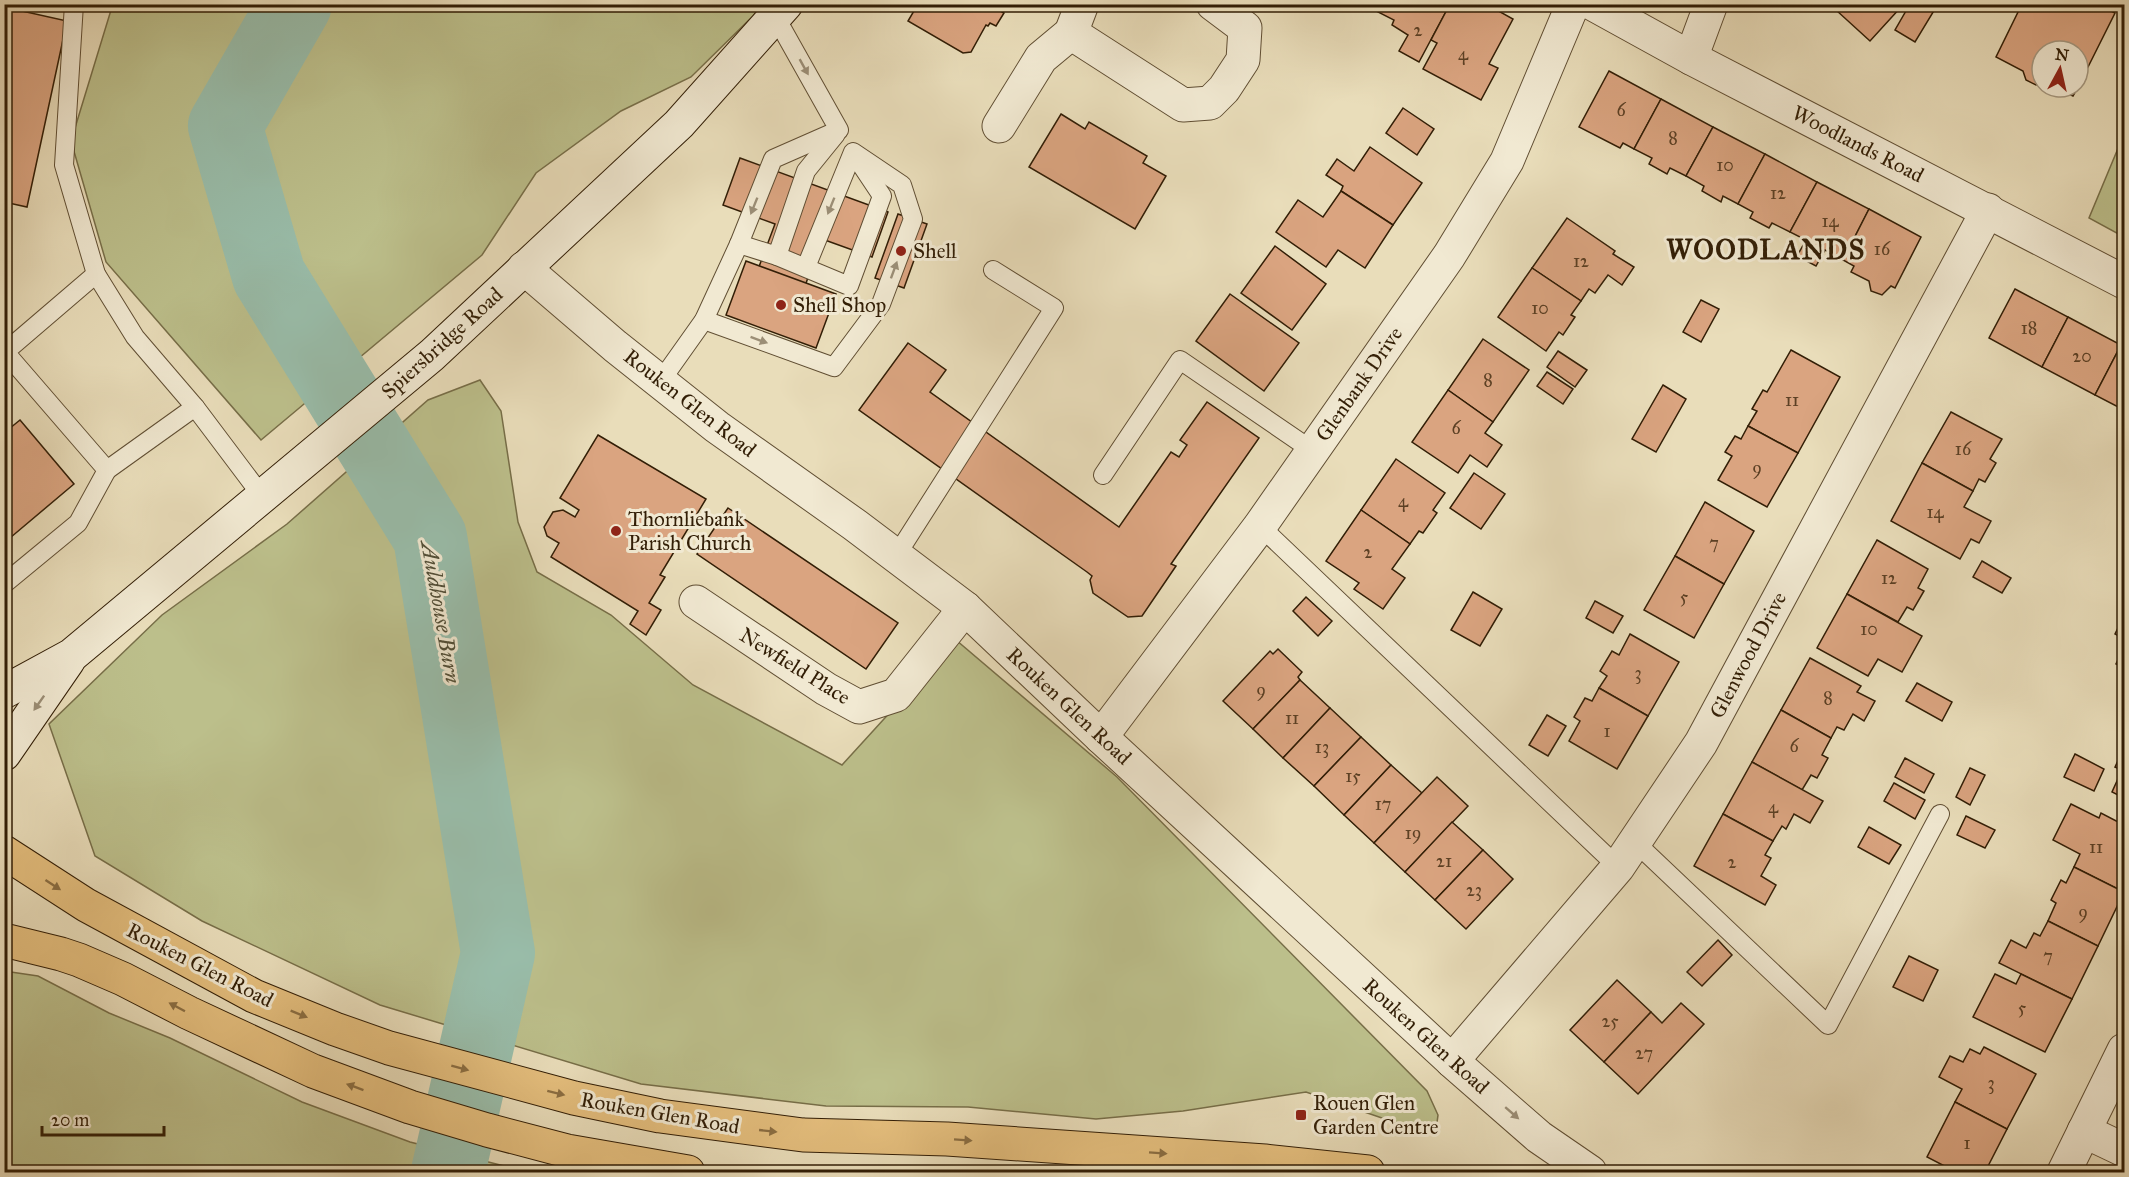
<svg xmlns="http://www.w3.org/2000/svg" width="2129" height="1177" viewBox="0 0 2129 1177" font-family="'IM FELL Great Primer',serif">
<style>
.green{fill:#bcbf8b;stroke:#776e48;stroke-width:1.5}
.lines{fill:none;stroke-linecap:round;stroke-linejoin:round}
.river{stroke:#99bdaa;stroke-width:74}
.building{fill:#daa480;stroke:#321e06;stroke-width:1.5}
.lane-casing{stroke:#604e33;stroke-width:20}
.street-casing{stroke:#604e33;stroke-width:35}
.secondary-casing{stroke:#321e06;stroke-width:35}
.primary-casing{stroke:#321e06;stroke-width:35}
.lane{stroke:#f1e9d2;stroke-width:18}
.street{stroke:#f1e9d2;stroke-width:33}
.secondary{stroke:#f1e9d2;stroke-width:33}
.primary{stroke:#e4be7d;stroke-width:33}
.oneway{fill:#9b8e76}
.oneway2{fill:#8b6e42}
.poi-dot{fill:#8f2418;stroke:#f1e9d2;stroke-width:2}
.labels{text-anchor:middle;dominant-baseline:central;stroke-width:6;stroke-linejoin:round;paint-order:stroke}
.number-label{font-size:18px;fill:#5c4024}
.street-label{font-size:21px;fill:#321e06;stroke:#f1e9d2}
.poi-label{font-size:21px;fill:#321e06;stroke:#f1e9d2;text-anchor:start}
.water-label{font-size:22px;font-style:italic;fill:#514e37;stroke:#f1e9d2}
.district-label{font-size:27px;font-weight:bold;letter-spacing:1.5px;fill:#321e06;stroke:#f1e9d2}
</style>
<rect width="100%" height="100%" fill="#e9ddba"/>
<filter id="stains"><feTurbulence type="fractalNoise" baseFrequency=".00333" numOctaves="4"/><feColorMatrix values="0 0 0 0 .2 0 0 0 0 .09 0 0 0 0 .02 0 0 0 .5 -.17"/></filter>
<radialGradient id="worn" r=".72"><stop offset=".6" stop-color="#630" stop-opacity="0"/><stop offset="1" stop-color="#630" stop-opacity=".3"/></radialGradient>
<!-- green -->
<g class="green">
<polygon points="121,5 761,5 753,16 691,77 621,111 536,173 482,255 261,440 106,262 71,141 111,10"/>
<polygon points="2124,134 2124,237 2089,218"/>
<polygon points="480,380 501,411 518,522 537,572 611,615 693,685 842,765 956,640 1117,777 1427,1091 1438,1115 1436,1130 1417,1130 1306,1092 1183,1111 1096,1119 968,1107 826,1106 641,1084 380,1005 202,921 95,856 49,724 162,615 287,524 428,400"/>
<polygon points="4,971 38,976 109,1013 170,1038 302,1102 410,1142 508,1167 539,1172 5,1172"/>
</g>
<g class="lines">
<!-- river -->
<polyline class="river" points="295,4 225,126 269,276 430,537 498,953 448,1172"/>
</g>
<!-- building -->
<g class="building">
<polygon points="918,4 999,4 1000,5 998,10 1004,13 996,26 990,23 988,26 986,25 971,52 963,53 908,21"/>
<polygon points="1379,4 1450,4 1419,62 1399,51 1408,35 1392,25 1394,20 1376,11"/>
<polygon points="1450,4 1486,4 1513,19 1489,64 1498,68 1481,100 1423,69 1437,43 1431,40"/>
<polygon points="1830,4 1898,4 1901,7 1870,41 1836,10 1833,11"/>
<polygon points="1910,4 1928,4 1935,9 1915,42 1895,30"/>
<polygon points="2022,4 2098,4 2115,13 2078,87 2078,51 2042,51 2042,83 2036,85 2026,80 2023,71 1996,57"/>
<polygon points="4,7 67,21 27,207 4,202"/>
<polygon points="1609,71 1661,99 1634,149 1623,143 1620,148 1579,127"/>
<polygon points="2054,87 2078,87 2073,96"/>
<polygon points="1661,99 1713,127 1686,176 1670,168 1667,174 1649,164 1652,158 1634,149"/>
<polygon points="1403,108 1434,129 1417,155 1386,133"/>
<polygon points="1061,114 1085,129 1089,122 1147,156 1143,163 1166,176 1135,229 1029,167"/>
<polygon points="1713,127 1765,154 1738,204 1723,196 1721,202 1702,191 1704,186 1686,176"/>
<polygon points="1370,147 1422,183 1393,225 1341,191 1343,186 1326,175 1337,159 1354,171"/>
<polygon points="1765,154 1817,182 1790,232 1772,223 1769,228 1750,218 1753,212 1738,204"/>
<polygon points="740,158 888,212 872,257 822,239 801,297 754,280 775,224 723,205"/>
<polygon points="1817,182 1869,209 1843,260 1825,250 1816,266 1797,256 1806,240 1790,232"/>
<polygon points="1341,191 1393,225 1365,268 1338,250 1326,267 1276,232 1298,200 1323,217"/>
<polygon points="1869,209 1921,237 1895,288 1891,286 1882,295 1871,291 1869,281 1851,272 1854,266 1843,260"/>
<polygon points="898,214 927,224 904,288 875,278"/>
<polygon points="1567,218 1615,251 1613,254 1634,267 1622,285 1608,275 1595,293 1589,289 1581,301 1532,268"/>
<polygon points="1275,246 1326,284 1292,330 1241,293"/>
<polygon points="746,261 836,294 816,348 726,315"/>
<polygon points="1532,268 1581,301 1571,315 1575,317 1563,335 1559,332 1546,351 1498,317"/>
<polygon points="2015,289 2068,317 2042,367 1989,338"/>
<polygon points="1230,294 1299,343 1264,391 1196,341"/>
<polygon points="1701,300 1719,309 1701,342 1683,332"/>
<polygon points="2068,317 2121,345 2095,395 2042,367"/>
<polygon points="1483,339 1529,370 1493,422 1448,390"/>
<polygon points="908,343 946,370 930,392 1119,527 1171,452 1179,457 1187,445 1180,440 1207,402 1259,438 1171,564 1176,566 1142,616 1128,617 1093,593 1090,580 1092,576 1087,572 859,410"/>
<polygon points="2121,345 2124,346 2124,410 2095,395"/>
<polygon points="1791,350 1840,377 1798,453 1748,426 1757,411 1752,409 1763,390 1767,392"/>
<polygon points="1558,351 1587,370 1575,387 1547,367"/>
<polygon points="1547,372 1573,389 1563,404 1537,386"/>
<polygon points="1663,385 1686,399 1656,452 1632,439"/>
<polygon points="1448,390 1493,422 1485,433 1502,445 1487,467 1470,455 1458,473 1412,442"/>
<polygon points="1951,412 2002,439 1990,459 1996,463 1985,482 1979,479 1973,491 1922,463"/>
<polygon points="20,420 74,484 4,543 4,433"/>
<polygon points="1748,426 1798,453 1767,507 1718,480 1732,456 1725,452 1735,436 1741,439"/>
<polygon points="598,435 706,499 660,575 665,577 649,603 661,610 646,635 630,624 638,611 551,557 559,543 547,536 544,527 553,512 563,510 575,517 579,510 560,498"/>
<polygon points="1396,459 1445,493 1433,510 1437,513 1423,533 1419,531 1410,544 1361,510"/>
<polygon points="1922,463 1973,491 1964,507 1991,521 1979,543 1971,539 1960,559 1891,521"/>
<polygon points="1474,473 1505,494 1481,529 1450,508"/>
<polygon points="1705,502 1754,531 1724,584 1675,556"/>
<polygon points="728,508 898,623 866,669 697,554"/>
<polygon points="1361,510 1410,544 1392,569 1405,578 1383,609 1354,589 1359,583 1326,561"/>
<polygon points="1877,540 1928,569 1918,588 1924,591 1913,610 1907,607 1898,622 1847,594"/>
<polygon points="1675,556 1724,584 1694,638 1644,610"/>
<polygon points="1982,561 2011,578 2002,593 1973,577"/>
<polygon points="1473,592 1502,609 1480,646 1451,630"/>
<polygon points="1847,594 1922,636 1902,672 1878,659 1868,676 1817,648"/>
<polygon points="1306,597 1332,621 1318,636 1293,611"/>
<polygon points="1595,601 1623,616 1613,633 1586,618"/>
<polygon points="2124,616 2124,639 2115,634"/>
<polygon points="1630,634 1679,662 1648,716 1599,688 1607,676 1600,671 1612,651 1619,655"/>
<polygon points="2124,647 2124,668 2116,664"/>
<polygon points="1278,649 1302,672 1298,677 1300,680 1253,729 1223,701 1270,651 1273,654"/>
<polygon points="1810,658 1861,686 1857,692 1875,701 1864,721 1853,714 1844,730 1837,727 1831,738 1781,710"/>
<polygon points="1300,680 1330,708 1283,758 1253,729"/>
<polygon points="1917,683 1952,702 1942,721 1906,701"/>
<polygon points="1599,688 1648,716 1617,769 1569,741 1580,721 1574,717 1585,698 1592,701"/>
<polygon points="1330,708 1361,737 1314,786 1283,758"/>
<polygon points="1781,710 1831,738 1822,755 1828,758 1817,778 1811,775 1802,790 1752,762"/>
<polygon points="1547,715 1566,726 1548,756 1529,745"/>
<polygon points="1361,737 1391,765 1344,815 1314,786"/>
<polygon points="2124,748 2124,798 2112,792 2122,770 2115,767"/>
<polygon points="2075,754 2104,769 2094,791 2064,777"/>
<polygon points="1905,758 1934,774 1924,793 1895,777"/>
<polygon points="1752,762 1823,801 1810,823 1794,814 1786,829 1782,826 1773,841 1723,814"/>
<polygon points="1391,765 1422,793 1374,843 1344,815"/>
<polygon points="1970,768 1985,775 1970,805 1956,797"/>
<polygon points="1437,777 1468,806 1405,872 1374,843"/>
<polygon points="1894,783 1925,800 1915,819 1884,801"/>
<polygon points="2071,804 2099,818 2101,813 2124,825 2124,892 2074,867 2080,854 2053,840"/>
<polygon points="1723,814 1773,841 1765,855 1771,858 1761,876 1776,885 1765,905 1694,866"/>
<polygon points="1966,816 1995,830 1985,848 1957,835"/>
<polygon points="1452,822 1483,850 1435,900 1405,872"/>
<polygon points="1869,827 1901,845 1889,864 1858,847"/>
<polygon points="1483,850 1513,879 1466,929 1435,900"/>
<polygon points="2074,867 2124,892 2098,946 2048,921 2056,903 2051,900 2061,880 2066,883"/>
<polygon points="2048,921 2098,946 2072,999 1999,963 2011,940 2026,948 2034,933 2040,936"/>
<polygon points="1718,940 1732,955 1702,986 1687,972"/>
<polygon points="1909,956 1938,970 1923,1001 1893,987"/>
<polygon points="1995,974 2016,984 2021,974 2072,999 2045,1052 1973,1017"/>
<polygon points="1617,980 1651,1012 1604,1062 1570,1030"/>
<polygon points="1681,1003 1704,1024 1638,1094 1604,1062 1651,1012 1662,1023"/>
<polygon points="1984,1047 2036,1074 2007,1129 1955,1102 1962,1089 1939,1077 1950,1056 1963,1062 1970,1049 1980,1054"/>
<polygon points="1955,1102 2007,1129 1985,1172 1956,1172 1927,1157"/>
</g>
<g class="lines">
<!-- lane casing -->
<g class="lane-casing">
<g id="lane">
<polyline points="74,4 64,165 96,274 135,337 195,407 262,496"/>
<polyline points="739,244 777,256 806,171 836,134"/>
<polyline points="777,256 849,286 882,196 858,160"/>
<polyline points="96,274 5,352 107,470 195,407"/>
<polyline points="704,320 834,367 881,304 913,219 902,185 853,152 806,267"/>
<polyline points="660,382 704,320 739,244 773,159 839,130 775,16"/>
<polyline points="1103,475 1180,360 1313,451"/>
<polyline points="1260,526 1618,867"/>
<polyline points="896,556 1054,308 993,270"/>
<polyline points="4,584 78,523 107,470"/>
<polyline points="1635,842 1828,1025 1940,814"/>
</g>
</g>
<!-- street casing -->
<g class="street-casing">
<g id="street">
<polyline points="1082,4 1071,33 1183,105 1210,103 1224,89 1243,60 1245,28 1213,4"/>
<polyline points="1593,4 1691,58 2124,282"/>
<polyline points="1691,58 1711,4"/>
<polyline points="999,126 1041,58 1071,33"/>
<polyline points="524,268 615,346 717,427 855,525 965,608 1101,737 1452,1061 1539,1137 1590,1172"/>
<polyline points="696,602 826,689 859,707 896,695 965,608"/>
<polyline points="1101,737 1260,526 1449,256 1507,161 1573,4"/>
<polyline points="1452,1061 1618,867 1701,743 1988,210"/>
<polyline points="2084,1131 2124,1150"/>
<polyline points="2064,1172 2124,1050"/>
</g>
</g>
<!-- secondary casing -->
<g class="secondary-casing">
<g id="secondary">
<polyline points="4,692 72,655 432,355 679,124 786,4"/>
<polyline points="4,754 68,661"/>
</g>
</g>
<!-- primary casing -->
<g class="primary-casing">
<g id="primary">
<polyline points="4,852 86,905 254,996 335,1029 389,1048 574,1098 660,1116 803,1135 947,1139 1265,1161 1368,1172"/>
<polyline points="4,940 61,954 79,960 123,979 189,1013 313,1071 410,1107 487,1130 567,1151 688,1172"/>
</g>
</g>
<!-- lane -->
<use href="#lane" class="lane"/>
<!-- street -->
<use href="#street" class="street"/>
<!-- secondary -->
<use href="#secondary" class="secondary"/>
<!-- primary -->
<use href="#primary" class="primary"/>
</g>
<!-- one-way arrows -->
<defs><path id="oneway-solid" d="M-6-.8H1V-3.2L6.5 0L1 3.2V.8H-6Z" transform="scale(1.5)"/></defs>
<g class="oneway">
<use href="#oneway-solid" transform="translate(804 67) rotate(61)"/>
<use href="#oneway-solid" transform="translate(754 206) rotate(112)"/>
<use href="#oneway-solid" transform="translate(831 206) rotate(112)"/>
<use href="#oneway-solid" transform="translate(894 270) rotate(-70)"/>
<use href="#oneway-solid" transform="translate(759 340) rotate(20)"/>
<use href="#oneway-solid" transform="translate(39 703) rotate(125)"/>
<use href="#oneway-solid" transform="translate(1512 1113) rotate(41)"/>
</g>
<g class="oneway2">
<use href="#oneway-solid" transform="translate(53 885) rotate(33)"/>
<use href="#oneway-solid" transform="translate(177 1007) rotate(-152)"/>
<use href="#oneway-solid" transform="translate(299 1014) rotate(22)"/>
<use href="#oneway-solid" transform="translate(460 1068) rotate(15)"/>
<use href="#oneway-solid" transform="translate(355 1087) rotate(-160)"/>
<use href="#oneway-solid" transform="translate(556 1093) rotate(14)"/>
<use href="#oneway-solid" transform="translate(768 1131) rotate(6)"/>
<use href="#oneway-solid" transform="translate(963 1140) rotate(4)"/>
<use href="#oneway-solid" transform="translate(1158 1153) rotate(4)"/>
</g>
<!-- markers -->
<g class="poi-dot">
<circle cx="901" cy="251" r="6"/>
<circle cx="781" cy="305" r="6"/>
<circle cx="616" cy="531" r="6"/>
<rect x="1295" y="1109" width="12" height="12" rx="3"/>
</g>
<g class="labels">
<!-- number labels -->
<g class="number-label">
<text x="1418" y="30">2</text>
<text x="1463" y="54">4</text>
<text x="1621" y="110">6</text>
<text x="1673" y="138">8</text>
<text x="1725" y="165">10</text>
<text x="1778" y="193">12</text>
<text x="1830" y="221">14</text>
<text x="1882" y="249">16</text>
<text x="1581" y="261">12</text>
<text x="1540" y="308">10</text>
<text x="2029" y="328">18</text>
<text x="2082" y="356">20</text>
<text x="1488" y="380">8</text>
<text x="1792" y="400">11</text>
<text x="1456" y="428">6</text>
<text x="1963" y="449">16</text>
<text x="1757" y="468">9</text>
<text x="1403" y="501">4</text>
<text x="1935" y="512">14</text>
<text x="1714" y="543">7</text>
<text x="1368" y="552">2</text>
<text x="1889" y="578">12</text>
<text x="1684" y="597">5</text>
<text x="1869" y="629">10</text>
<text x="1638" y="673">3</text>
<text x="1261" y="690">9</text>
<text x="1828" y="698">8</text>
<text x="1292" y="718">11</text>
<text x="1607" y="731">1</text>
<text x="1794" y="746">6</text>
<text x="1322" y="747">13</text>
<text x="1353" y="776">15</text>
<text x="1383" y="804">17</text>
<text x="1773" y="807">4</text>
<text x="1413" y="833">19</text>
<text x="2096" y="847">11</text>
<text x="1444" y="861">21</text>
<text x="1732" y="862">2</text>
<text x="1474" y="890">23</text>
<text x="2083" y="912">9</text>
<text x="2048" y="956">7</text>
<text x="2022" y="1008">5</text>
<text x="1610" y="1021">25</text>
<text x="1644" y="1053">27</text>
<text x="1991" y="1083">3</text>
<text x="1967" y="1143">1</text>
</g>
<!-- street labels -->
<g class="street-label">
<text transform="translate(1858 144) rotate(27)">Woodlands Road</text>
<text transform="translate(442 343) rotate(-42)">Spiersbridge Road</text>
<text transform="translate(1359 384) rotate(-55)">Glenbank Drive</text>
<text transform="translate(690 403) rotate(38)">Rouken Glen Road</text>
<text transform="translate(1748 655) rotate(-62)">Glenwood Drive</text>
<text transform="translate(795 666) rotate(32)">Newfield Place</text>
<text transform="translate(1069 706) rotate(43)">Rouken Glen Road</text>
<text transform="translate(200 965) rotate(27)">Rouken Glen Road</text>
<text transform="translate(1426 1036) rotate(42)">Rouken Glen Road</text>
<text transform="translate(660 1113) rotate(10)">Rouken Glen Road</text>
</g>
<!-- poi labels -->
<g class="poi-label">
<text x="913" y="251">Shell</text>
<text x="793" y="305">Shell Shop</text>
<text x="628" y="519">Thornliebank<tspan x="628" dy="24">Parish Church</tspan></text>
<text x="1313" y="1103">Rouen Glen<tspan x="1313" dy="24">Garden Centre</tspan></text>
</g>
<!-- water labels -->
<g class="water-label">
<text transform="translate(441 612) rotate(80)">Auldhouse Burn</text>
</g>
<!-- district labels -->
<g class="district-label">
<text x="1766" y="249">WOODLANDS</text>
</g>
</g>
<!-- margin -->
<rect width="2129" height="1177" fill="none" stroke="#e9ddba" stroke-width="24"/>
<rect x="6" y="6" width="2117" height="1165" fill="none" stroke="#321e06" stroke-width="3"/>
<rect x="12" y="12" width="2105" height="1153" fill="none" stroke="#321e06" stroke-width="1.5"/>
<!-- north arrow -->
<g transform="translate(2060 69) rotate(8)"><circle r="28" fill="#f1e9d2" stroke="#a59880" stroke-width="1.5"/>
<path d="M0-4.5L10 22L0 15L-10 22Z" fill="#8f2418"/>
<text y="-9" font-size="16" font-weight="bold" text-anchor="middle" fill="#321e06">N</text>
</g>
<!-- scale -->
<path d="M42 1126v9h122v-9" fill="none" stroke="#321e06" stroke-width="3"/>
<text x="51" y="1126" font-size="18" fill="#321e06" stroke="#f1e9d2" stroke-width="4.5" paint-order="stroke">20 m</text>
<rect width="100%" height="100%" filter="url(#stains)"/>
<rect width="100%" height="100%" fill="url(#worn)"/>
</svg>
